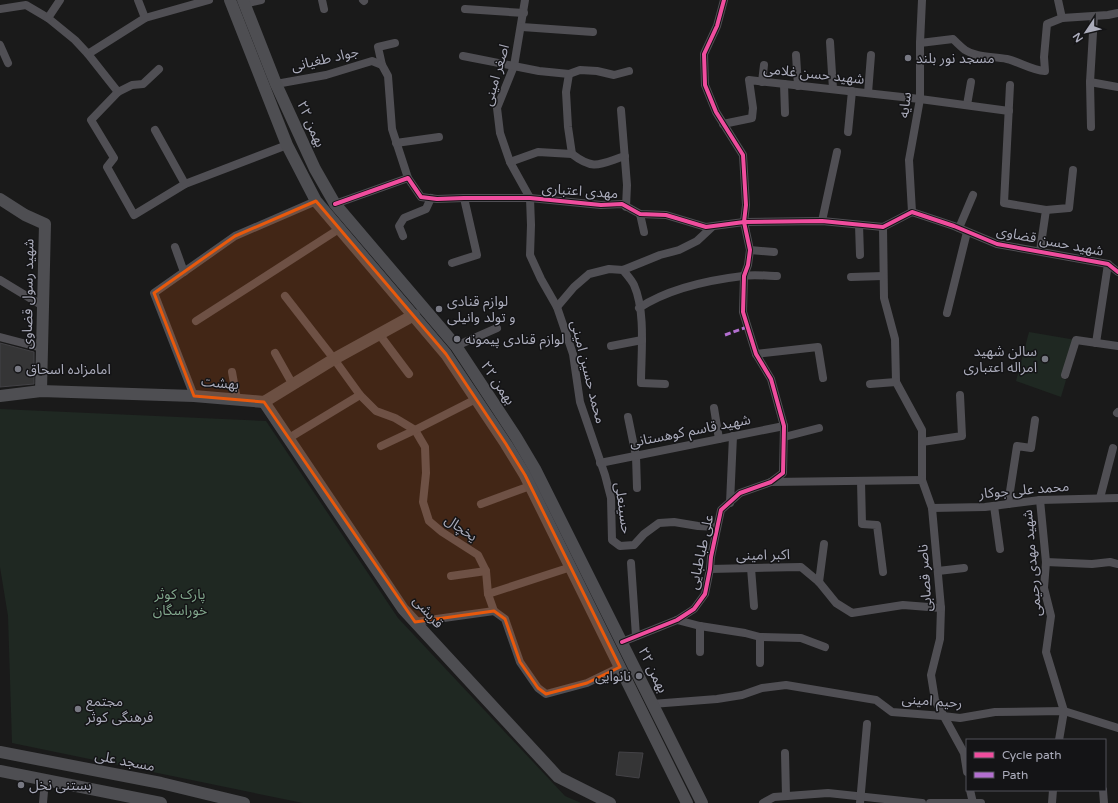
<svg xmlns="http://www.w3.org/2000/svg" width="1118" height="803" viewBox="0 0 1118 803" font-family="'Varela Round','Noto Sans Arabic',sans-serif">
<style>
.green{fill:#1f2822}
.building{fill:#353536;stroke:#434246}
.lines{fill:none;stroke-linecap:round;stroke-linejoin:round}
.street{stroke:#504f54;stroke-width:8}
.secondary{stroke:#4e4e52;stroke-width:12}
.quiet{stroke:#b36fd0;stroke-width:3;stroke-dasharray:6 3;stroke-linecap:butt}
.cycleway-casing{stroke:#141416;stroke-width:6}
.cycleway{stroke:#ef4d9e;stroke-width:4}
.marked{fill:#e8590c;fill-opacity:0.2;stroke:#e8590c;stroke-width:3;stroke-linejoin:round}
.poi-dot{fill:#787983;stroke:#141416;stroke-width:1.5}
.labels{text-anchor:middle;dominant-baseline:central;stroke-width:3;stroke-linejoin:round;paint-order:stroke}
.poi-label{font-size:14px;fill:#abacbb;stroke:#141416;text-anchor:start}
.street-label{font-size:14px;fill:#abacbb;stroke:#141416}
.park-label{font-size:14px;fill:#81a78c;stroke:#141416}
</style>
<rect width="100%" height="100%" fill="#1a1a1a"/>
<!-- green -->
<g class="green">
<polygon points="1029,332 1076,340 1061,378 1066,380 1061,397 1016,381"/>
<polygon points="0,409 266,421 398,618 565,796 581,803 303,803 12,743 8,616 0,567"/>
</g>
<!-- building -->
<g class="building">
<polygon points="0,343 34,352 34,384 0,387"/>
<polygon points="619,752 643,753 639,778 616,775"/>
</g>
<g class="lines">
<!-- street -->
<g class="street">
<polyline points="138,0 145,18"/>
<polyline points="322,0 324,9"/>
<polyline points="363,0 364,1"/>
<polyline points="525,0 514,66 497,108 500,133 510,162 530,198 531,225 530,255 541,279 557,307 573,354 580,402 605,475 611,498 612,540 620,546 634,545 644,534 659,523 674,522 698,526 717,527"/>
<polyline points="1058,0 1062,18"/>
<polyline points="244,4 261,0"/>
<polyline points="0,9 26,5 48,18 75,40 88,54 145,18 209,0"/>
<polyline points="465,9 524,13"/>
<polyline points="1094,16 1090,82 1118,87"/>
<polyline points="48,18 60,0"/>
<polyline points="522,27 593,32"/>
<polyline points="830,42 833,89"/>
<path d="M920,43L953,39C957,43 961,47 965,50C977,58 993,56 1007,59C1020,62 1031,70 1045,71L1044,57L1047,24L1062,18L1108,15L1118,13"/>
<polyline points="0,45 8,63"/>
<polyline points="88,54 118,92"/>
<polyline points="796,55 798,86"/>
<polyline points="463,56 539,71 569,74 580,70 597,71 614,75 629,71"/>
<polyline points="382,65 378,47 395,43"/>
<polyline points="159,69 143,84 132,85 118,92 91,120 114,158 107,167 134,215 185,184 287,145"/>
<path d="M569,74L566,92L568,127L572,154C594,171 600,164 625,156"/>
<polyline points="762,82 764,65"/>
<polyline points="1090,82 1091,127"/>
<polyline points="276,84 326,75 372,61 382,65 388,76 392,129 408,178"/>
<polyline points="784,84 785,113"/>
<polyline points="1010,85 1004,203 1046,210 1040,251"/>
<polyline points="868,93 871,55"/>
<polyline points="967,105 971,82"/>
<polyline points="621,110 627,185 626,207"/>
<polyline points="723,124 752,118 753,108 749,80 920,99 1009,111"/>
<polyline points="155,130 185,184"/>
<polyline points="848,132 852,91"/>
<polyline points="396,143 439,137"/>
<polyline points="510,162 538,152 572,154"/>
<polyline points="335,204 408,178 421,197 437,199 464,198 530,198 601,205 622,204 640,214 666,215 706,227 744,222 822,221 883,227 912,212 954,226 997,244 1108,264 1118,272"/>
<polyline points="1046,210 1069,208 1073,170"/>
<polyline points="912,212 909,160 920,99 920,43 922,0"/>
<polyline points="640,214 644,232"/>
<polyline points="822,221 837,152"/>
<polyline points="859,225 860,255"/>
<polyline points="883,227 884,298 895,339 896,382 922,430 922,480 932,508 941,608 940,639 931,675 935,700 964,753 967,772"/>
<polyline points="959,228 973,195"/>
<polyline points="403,236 399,226 404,218 426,209 431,198"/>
<polyline points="175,247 184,272"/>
<polyline points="750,250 774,252"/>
<polyline points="452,263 477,255 464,198"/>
<path d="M623,270C626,274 631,279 634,285C646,312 641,354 641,383L665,384"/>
<polyline points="851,277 883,276"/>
<polyline points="0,280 43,306"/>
<polyline points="285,296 334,359 360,395 376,411 395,418 415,430 425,447 426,473 423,502 429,521 442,532 478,555 486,571 488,594 494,611 505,619 520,662 538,688 546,694 587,683 620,667"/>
<polyline points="557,307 574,287 589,274 609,269 623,270 660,255 679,250 697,241 712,227"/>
<path d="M639,308C668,289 709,280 743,276C754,274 766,276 777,276"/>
<polyline points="947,313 967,232"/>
<polyline points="196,321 339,229"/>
<polyline points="379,334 409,374"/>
<polyline points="0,337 42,348"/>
<polyline points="1096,343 1108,264"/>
<polyline points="456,346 497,328"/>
<polyline points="611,346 642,340"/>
<polyline points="275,353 293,385"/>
<polyline points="756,354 818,347 823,378"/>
<polyline points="232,372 237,400"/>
<polyline points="1065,375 1076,340 1118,346"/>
<polyline points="870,384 896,382"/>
<polyline points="194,396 154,293 235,236 316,201"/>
<polyline points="714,408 719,439"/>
<polyline points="1117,413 1118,412"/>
<polyline points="628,417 636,456 637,488"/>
<polyline points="784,437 819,428"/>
<polyline points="289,438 360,395"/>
<polyline points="922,442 962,436 960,395"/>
<polyline points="381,446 415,430 476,399"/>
<polyline points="600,463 784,426"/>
<polyline points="861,481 862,524 877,525 883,572"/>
<polyline points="771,482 922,480"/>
<polyline points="1100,498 1113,448"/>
<polyline points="1040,500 1046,562 1044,588 1051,616 1046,652 1064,711 1059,740"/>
<polyline points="730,503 733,436"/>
<polyline points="481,504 530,486"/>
<polyline points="1008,504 1017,446 1031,448 1035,420"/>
<polyline points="994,506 1000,549"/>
<polyline points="932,508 985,507 1040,500 1118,498"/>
<polyline points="1046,562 1092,564 1110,562 1118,564"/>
<polyline points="631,563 636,636"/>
<polyline points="751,568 754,606"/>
<polyline points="710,569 801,567 819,582 836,603 852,613 903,605 941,608"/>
<polyline points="938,571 964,568"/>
<polyline points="451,576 486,571"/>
<polyline points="819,582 824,544"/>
<polyline points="488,594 571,567"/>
<polyline points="677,620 700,626 745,633 760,637 801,638 825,647"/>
<polyline points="415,622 494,611"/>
<polyline points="760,637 760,663"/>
<polyline points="622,642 677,620 694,609 705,594 710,569 711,557 721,510 740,493 771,482 783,473 784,426 771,379 756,354 743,312 744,276 748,265 750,250 744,222 746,205 743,155 716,112 705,85 704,54 717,26 724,0"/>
<polyline points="700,652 700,626"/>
<polyline points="652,704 717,699 742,695 762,688 786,685 876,700 892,712 943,716 960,718 995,712 1064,711 1118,728"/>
<polyline points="785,753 786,796"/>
<polyline points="970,790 973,803"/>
<polyline points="1103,790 1104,803"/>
<polyline points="43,803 45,780"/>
<polyline points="763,803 774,797 828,793 922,803"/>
<polyline points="860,803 867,724"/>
<polyline points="930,803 981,803"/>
<polyline points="1052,803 1053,790"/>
</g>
<!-- secondary -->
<g class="secondary">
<polyline points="230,0 287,145 316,201 446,354 506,444 525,475 687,803"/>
<polyline points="243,0 276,84 309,156 315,169 335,204 456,346 516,437 535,469 702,803"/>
<polyline points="0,199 25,215 45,224 41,391"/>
<polyline points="0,396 41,391 194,396 264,402 334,359 414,315"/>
<polyline points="264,402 403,609 558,777 610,803"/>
<polyline points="0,752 161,783 244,803"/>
<polyline points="0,771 161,803"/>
</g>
<!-- quiet -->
<polyline class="quiet" points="725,335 747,327"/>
<!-- cycleway casing -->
<g class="cycleway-casing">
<g id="cycleway">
<polyline points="335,204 408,178 421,197 437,199 464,198 530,198 601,205 622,204 640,214 666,215 706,227 744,222 822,221 883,227 912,212 954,226 997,244 1108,264 1118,272"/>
<polyline points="622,642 677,620 694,609 705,594 710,569 711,557 721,510 740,493 771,482 783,473 784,426 771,379 756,354 743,312 744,276 748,265 750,250 744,222 746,205 743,155 716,112 705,85 704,54 717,26 724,0"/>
</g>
</g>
<!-- cycleway -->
<use href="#cycleway" class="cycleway"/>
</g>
<!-- marked area -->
<path class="marked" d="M316,201L446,354L506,444L525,475L620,667L587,683L546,694L538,688L520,662L505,619L494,611L415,622L264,402L194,396L154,293L235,236Z"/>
<!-- markers -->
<g class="poi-dot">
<circle cx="908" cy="58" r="4"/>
<circle cx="439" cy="309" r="4"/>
<circle cx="457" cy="339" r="4"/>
<circle cx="1045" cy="359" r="4"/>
<circle cx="18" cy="369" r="4"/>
<circle cx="639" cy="676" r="4"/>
<circle cx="78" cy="709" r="4"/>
<circle cx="21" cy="785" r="4"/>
</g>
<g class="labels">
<!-- poi labels -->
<g class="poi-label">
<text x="916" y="58">مسجد نور بلند</text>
<text x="447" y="301">لوازم قنادی<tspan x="447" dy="16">و تولد وانیلی</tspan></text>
<text x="465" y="339">لوازم قنادی پیمونه</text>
<text x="1037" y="351" text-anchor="end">سالن شهید<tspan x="1037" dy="16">امراله اعتباری</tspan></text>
<text x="26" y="369">امامزاده اسحاق</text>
<text x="631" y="676" text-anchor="end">نانوایی</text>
<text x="86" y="701">مجتمع<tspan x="86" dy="16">فرهنگی کوثر</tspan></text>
<text x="29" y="785">بستنی نخل</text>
</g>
<!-- street labels -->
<g class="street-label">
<text transform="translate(325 59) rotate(-13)">جواد طغیانی</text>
<text transform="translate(814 74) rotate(6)">شهید حسن غلامی</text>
<text transform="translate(496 75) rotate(-74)">اصغر امینی</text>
<text transform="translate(905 105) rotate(-83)">سایه</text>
<text transform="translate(311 124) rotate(66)">۲۲ بهمن</text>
<text transform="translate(580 191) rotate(4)">مهدی اعتباری</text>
<text transform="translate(1050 241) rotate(11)">شهید حسن قضاوی</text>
<text transform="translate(28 294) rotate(-89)">شهید رسول قضاوی</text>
<text transform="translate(588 372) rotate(76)">محمد حسین امینی</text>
<text transform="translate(220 383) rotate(5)">بهشت</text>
<text transform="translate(498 383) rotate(56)">۲۲ بهمن</text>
<text transform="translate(690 431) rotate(-11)">شهید قاسم کوهستانی</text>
<text transform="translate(1024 490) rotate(-5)">محمد علی جوکار</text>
<text transform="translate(623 508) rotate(82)">حسینعلی</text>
<text transform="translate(461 528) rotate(34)">یخچال</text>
<text transform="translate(701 552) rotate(-78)">علی طباطبایی</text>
<text transform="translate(763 555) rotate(-1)">اکبر امینی</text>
<text transform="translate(1032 563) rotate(-95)">شهید مهدی رحیمی</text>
<text transform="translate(925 578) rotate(-94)">ناصر قصابی</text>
<text transform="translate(428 612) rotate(49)">قریشی</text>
<text transform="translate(653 670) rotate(64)">۲۲ بهمن</text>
<text transform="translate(932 701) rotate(4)">رحیم امینی</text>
<text transform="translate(125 761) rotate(11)">مسجد علی</text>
</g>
<!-- park labels -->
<g class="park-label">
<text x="180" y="594">پارک کوثر<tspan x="180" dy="16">خوراسگان</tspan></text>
</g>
</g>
<!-- legend -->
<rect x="966" y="739" width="140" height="52" fill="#141416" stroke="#505158"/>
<rect x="974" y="752" width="20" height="6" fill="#ef4d9e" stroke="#505158"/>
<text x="1002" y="759" font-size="12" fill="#abacbb">Cycle path</text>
<rect x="974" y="772" width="20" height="6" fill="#b36fd0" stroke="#505158"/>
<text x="1002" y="779" font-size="12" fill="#abacbb">Path</text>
<!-- north arrow -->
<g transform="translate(1086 32) rotate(235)" stroke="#141416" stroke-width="3" paint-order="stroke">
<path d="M0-3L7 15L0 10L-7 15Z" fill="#abacbb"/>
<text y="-6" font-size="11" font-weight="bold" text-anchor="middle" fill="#abacbb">N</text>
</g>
</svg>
